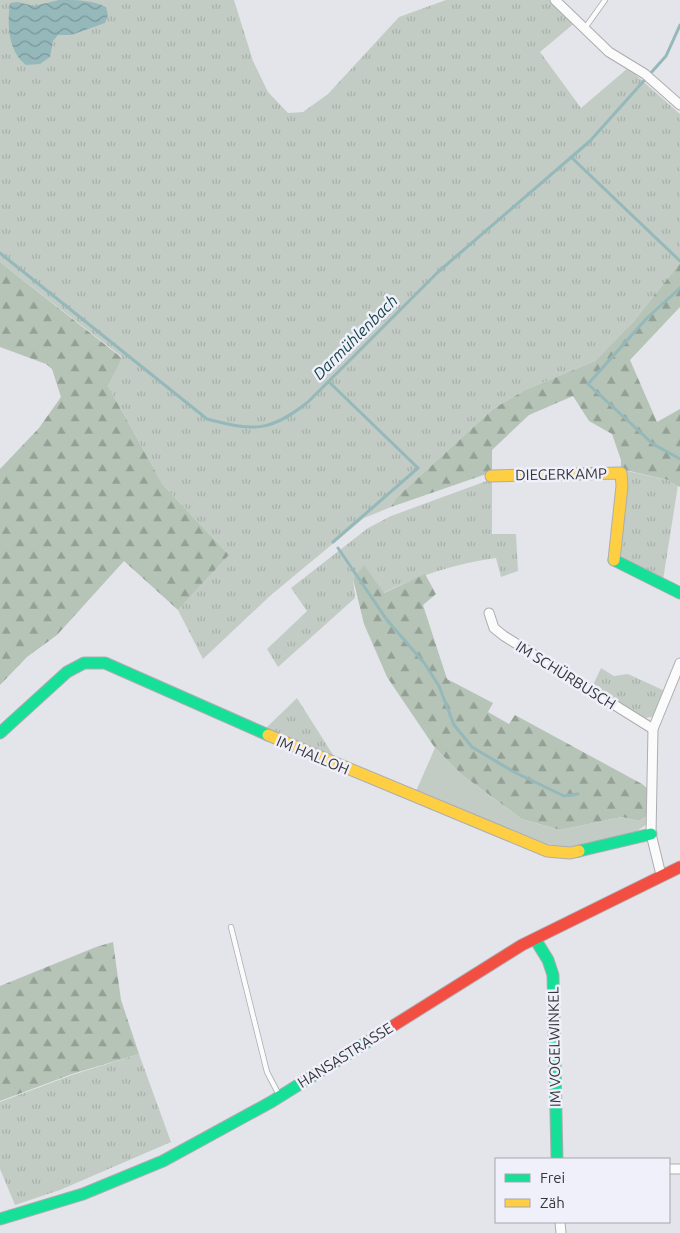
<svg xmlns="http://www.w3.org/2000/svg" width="680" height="1233" viewBox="0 0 680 1233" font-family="Ubuntu,sans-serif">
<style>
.grass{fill:url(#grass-tufts)}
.forest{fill:url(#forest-firs)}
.green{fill:#c2ccc4}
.water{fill:url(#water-waves)}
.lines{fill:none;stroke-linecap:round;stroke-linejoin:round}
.stream{stroke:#95b8bb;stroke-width:3}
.lane-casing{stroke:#adadb1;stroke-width:6}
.street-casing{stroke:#adadb1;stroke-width:11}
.fast-casing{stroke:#adadb1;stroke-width:13}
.slow-casing{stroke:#adadb1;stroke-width:13}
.jam-casing{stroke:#adadb1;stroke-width:13}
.lane{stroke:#fbfbfc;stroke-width:4.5}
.street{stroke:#fbfbfc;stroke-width:9}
.fast{stroke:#16e098;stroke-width:11}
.slow{stroke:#ffcf43;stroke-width:11}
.jam{stroke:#f24e42;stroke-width:11}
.labels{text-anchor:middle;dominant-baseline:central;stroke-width:5;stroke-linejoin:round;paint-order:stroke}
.street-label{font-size:15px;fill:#36373b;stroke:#eff0fa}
.water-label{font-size:16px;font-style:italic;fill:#174448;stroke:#eff0fa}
</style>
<defs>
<pattern id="grass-tufts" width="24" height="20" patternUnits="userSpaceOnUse" patternTransform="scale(1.25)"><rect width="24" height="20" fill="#c2ccc4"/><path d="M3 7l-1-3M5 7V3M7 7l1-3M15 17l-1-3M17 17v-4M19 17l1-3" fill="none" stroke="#a7b0a9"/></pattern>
<pattern id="forest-firs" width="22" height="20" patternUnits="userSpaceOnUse" patternTransform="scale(1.25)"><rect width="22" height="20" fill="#b5c4b6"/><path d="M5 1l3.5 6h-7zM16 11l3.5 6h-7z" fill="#94a095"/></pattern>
<pattern id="water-waves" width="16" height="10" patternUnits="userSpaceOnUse" patternTransform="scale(1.25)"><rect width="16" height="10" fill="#95b8bb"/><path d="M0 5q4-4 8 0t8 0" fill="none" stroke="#7a9699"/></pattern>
</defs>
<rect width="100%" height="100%" fill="#e4e5ea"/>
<!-- grass -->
<g class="grass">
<polygon points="0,0 234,0 253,61 268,92 288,113 303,112 328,94 399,17 446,0 554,0 577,21 540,52 581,108 628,68 680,114 680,263 634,321 595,361 525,390 493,409 396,498 391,507 364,518 271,595 203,659 178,610 229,555 163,485 108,386 122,357 0,262"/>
<polygon points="627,471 668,480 678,485 663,580 623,561 620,553"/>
<path d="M492,479V534H516L518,571L501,577L496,558C453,564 422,575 383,593L364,566L353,579L355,598L278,667L267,649L307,611L291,588L368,528L391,516Z"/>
<polygon points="601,668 614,676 628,674 665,691 654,716 645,718 592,687"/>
<polygon points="297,698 335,758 265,729"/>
<polygon points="139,1054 171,1142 60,1190 15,1205 0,1169 0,1102 72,1075"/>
</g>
<!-- forest -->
<g class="forest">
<polygon points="0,262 122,358 108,386 163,485 229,555 178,610 124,561 57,635 27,657 0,685 0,469 39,428 61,397 52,369 46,364 0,347"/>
<polygon points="680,263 680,307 630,360 657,422 680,409 680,487 668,480 621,469 621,460 612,434 589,421 573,396 529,415 492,450 492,472 391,507 396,498 493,409 525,390 595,361 634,321"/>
<polygon points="364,565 384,593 425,574 436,594 423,605 447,679 493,703 488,712 509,724 515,715 642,784 647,788 647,816 639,821 622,817 560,830 522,819 462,775 435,748 387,677 364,624 353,579"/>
<polygon points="113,942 121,1000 139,1054 72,1074 0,1101 0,986 96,947"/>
</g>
<!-- green -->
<polygon class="green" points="435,748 462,775 522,819 560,830 622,817 639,821 647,816 647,824 634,833 570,848 546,844 416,791"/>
<!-- water -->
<path class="water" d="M59,0C75,0 93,0 106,7L108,15L105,23L71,35H58L53,41L50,57L40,64L26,65C8,51 7,25 10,3L18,2L34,6Z"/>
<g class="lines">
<!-- stream -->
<g class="stream">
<polyline points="571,157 680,261"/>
<path d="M0,253L207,419C253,431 269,433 308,402L438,272L590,141L666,56L680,25"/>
<polyline points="680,288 647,318 588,384 653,444 680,459"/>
<polyline points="329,382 418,468 333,542"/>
<polyline points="338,548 387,620 425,664 439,686 454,725 472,747 514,772 564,796 578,794"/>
</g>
<!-- lane casing -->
<g class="lane-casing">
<g id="lane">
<polyline points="585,28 605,0"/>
<polyline points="231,927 267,1072 279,1095"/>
</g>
</g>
<!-- street casing -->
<g class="street-casing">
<g id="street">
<polyline points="555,0 609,52 645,74 680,105"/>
<polyline points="489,613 494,628 504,636 653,729"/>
<polyline points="661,875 651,834 653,729 680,663"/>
<polyline points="669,1169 680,1169"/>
<polyline points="560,1222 561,1233"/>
</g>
</g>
<!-- fast casing -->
<g class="fast-casing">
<g id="fast">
<polyline points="614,560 680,593"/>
<polyline points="0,733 67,672 84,663 105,663 268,735"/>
<polyline points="579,851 651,834"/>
<polyline points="535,939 548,960 553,975 557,1159"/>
<polyline points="0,1219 83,1194 163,1161 271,1102 388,1029"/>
</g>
</g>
<!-- slow casing -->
<g class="slow-casing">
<g id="slow">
<polyline points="491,476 621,473 622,486 614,560"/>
<polyline points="268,735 547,851 570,853 579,851"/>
</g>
</g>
<!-- jam casing -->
<g class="jam-casing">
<polyline id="jam" points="388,1029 522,945 680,867"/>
</g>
<!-- lane -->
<use href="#lane" class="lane"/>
<!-- street -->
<use href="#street" class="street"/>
<!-- fast -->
<use href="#fast" class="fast"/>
<!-- slow -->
<use href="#slow" class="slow"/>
<!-- jam -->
<use href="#jam" class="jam"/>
</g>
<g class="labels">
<!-- street labels -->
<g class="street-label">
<text transform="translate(561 474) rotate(-1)">DIEGERKAMP</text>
<text transform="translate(566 675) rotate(32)">IM SCHÜRBUSCH</text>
<text transform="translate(313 755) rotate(23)">IM HALLOH</text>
<text transform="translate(554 1047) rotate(-91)">IM VOGELWINKEL</text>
<text transform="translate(345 1055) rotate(-32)">HANSASTRASSE</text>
</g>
<!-- water labels -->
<g class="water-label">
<text transform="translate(355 337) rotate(-45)">Darmühlenbach</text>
</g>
</g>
<!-- legend -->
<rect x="495" y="1158" width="175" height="65" fill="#eff0fa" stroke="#a5a6ae"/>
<rect x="505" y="1174" width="25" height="8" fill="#16e098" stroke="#a5a6ae"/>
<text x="540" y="1183" font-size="15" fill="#36373b">Frei</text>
<rect x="505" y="1199" width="25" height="8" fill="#ffcf43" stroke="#a5a6ae"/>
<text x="540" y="1208" font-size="15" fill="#36373b">Zäh</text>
</svg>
